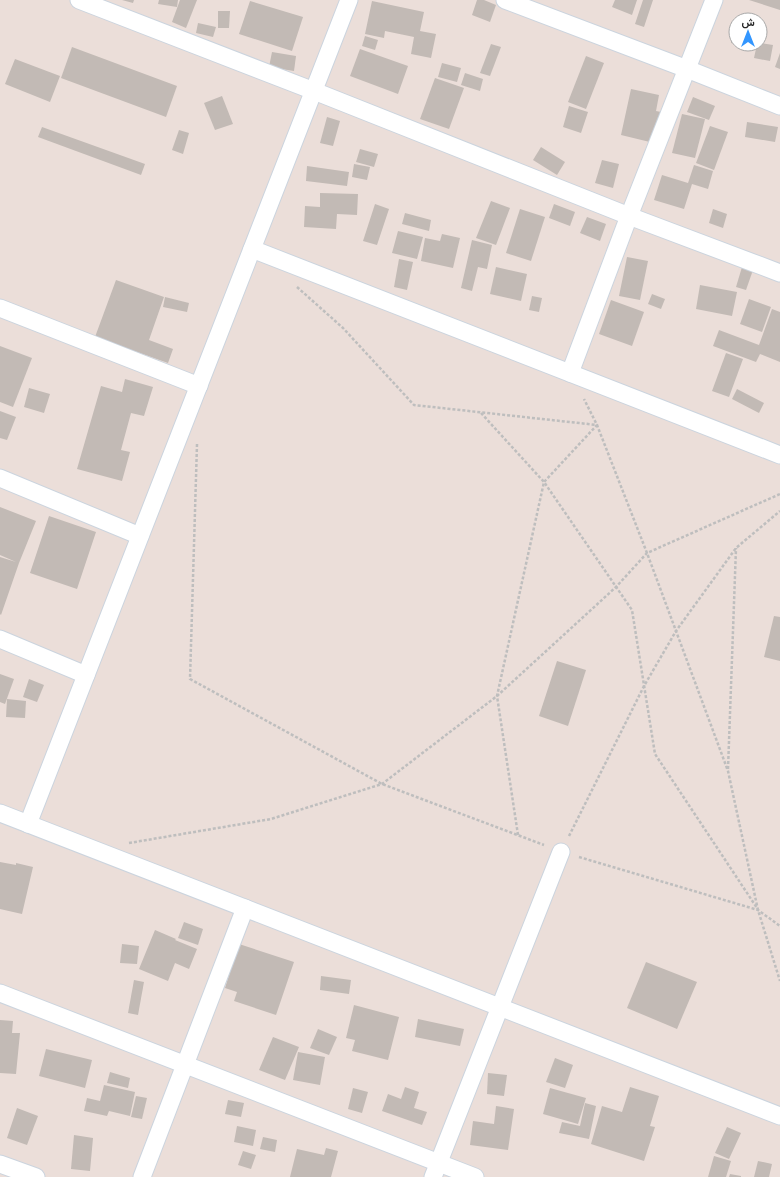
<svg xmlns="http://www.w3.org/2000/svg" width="780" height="1177" viewBox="0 0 780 1177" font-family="'Fira Sans Condensed',Vazirmatn,sans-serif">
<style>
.building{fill:#c2bab5}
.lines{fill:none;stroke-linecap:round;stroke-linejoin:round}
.street-casing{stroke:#cbd4de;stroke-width:19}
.path{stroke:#bebebe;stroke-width:2.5;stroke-dasharray:3 2;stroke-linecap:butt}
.street{stroke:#fff;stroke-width:17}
</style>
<rect width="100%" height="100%" fill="#ebded9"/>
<!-- building -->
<g class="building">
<polygon points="122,0 134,0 133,3"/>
<polygon points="159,0 178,0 177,7 158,4"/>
<polygon points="180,0 197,0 186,28 172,22"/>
<polygon points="477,0 484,0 496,5 490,22 472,15"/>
<polygon points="615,0 637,0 632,15 612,7"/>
<polygon points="643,0 653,0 644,27 635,24"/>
<polygon points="749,0 780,0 780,10"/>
<polygon points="250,1 303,17 292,51 239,34"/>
<polygon points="372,1 424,12 420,31 436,34 431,58 411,54 414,37 385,31 384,38 365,34"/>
<polygon points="218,11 230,11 229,28 218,28"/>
<polygon points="198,23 216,27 213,37 196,33"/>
<polygon points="733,28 736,29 736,44 731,43"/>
<polygon points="365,36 378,40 375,50 362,46"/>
<polygon points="760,43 773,45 770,61 754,58 757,44"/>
<polygon points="491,44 501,47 490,76 480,73"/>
<polygon points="72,47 177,86 166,117 61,78"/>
<polygon points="360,49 408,66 398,94 350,76"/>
<polygon points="272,52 296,56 294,71 269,67"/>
<polygon points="780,53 780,69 775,67"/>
<polygon points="586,56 604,63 586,109 568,102"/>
<polygon points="15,59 60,76 50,102 5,84"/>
<polygon points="442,63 461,68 457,82 438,77"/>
<polygon points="465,73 483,79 480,91 461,85"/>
<polygon points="435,78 464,88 449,129 420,119"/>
<polygon points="631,89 659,95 656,111 661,112 654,143 621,135"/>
<polygon points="222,96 233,124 215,130 204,103"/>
<polygon points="693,97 715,106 709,120 687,112"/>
<polygon points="569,106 588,112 581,133 563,127"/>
<polygon points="682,114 705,119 695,158 672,153"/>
<polygon points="327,117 340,121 333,146 320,143"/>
<polygon points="747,122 778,127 775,142 745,137"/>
<polygon points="710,126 728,132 714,170 696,163"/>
<polygon points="42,127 145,164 141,175 38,137"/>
<polygon points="179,130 189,133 183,154 172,150"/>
<polygon points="541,147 565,162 557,175 533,160"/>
<polygon points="360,149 378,154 374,167 356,162"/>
<polygon points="602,160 619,164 613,188 595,183"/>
<polygon points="354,164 370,167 367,180 352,177"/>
<polygon points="694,165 713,171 708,189 692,184 684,209 654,200 662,175 688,183"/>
<polygon points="307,166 349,172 347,186 306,181"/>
<polygon points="320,193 358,194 357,215 337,214 336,229 304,227 305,206 320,207"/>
<polygon points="491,201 510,208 496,245 476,238"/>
<polygon points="375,204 389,209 377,245 363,241"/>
<polygon points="554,204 575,212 570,226 549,218"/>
<polygon points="520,209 545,217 531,261 506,253"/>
<polygon points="713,209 727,214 723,228 709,223"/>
<polygon points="405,213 431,220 429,231 402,224"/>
<polygon points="587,217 606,224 600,241 580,233"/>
<polygon points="398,231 423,237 417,259 392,253"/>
<polygon points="442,234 460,238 453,268 421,261 425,238 440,241"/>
<polygon points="472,240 492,245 487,269 478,267 472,291 461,288"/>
<polygon points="627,257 648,261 640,300 619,296"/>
<polygon points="399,259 413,262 407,290 394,287"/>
<polygon points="496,267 527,274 521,301 490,294"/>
<polygon points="742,267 753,270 746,290 736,287"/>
<polygon points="116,280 164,297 149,340 173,349 168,363 95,337"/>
<polygon points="700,285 737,292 732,316 696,309"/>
<polygon points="652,294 665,299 661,309 648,304"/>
<polygon points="532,296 542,298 539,312 529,310"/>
<polygon points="165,297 189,303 187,312 163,307"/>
<polygon points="749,299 771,307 762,332 740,324"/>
<polygon points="611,300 644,312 632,346 599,334"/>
<polygon points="772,309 780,312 780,362 760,354 756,362 713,346 719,330 759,345"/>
<polygon points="0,346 32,358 13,407 0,402"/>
<polygon points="726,353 743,359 729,397 712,391"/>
<polygon points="125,379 153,387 144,416 131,413 121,450 130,452 122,481 77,469 101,386 122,392"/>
<polygon points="29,388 50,394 44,413 24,407"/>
<polygon points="737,389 764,403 759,413 732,399"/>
<polygon points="0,411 16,417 7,440 0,438"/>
<polygon points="0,507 36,521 19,563 1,615 0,614 0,557 16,562 0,555"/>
<polygon points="49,516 96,532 77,589 30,573"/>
<polygon points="774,616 780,617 780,661 764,657"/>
<polygon points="557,661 586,670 568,726 539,716"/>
<polygon points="0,674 14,679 5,704 0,702"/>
<polygon points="29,679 44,685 37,702 23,697"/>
<polygon points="7,699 26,701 25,718 6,717"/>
<polygon points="0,862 16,865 16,863 33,867 22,914 0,909"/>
<polygon points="184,922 203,929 198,945 178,938"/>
<polygon points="155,930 176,939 175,940 197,949 189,969 175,963 168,981 139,969"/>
<polygon points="122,944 139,946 137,964 120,963"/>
<polygon points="239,944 294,962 276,1015 234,1001 237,992 225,988"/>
<polygon points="646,962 697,982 677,1029 627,1008"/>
<polygon points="321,976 351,980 349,994 320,990"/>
<polygon points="134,980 144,982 138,1015 128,1013"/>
<polygon points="354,1005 399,1017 388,1060 352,1051 355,1040 346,1038"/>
<polygon points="418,1019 464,1029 460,1046 415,1037"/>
<polygon points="0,1020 13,1021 12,1033 20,1033 16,1074 0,1073"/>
<polygon points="318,1029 337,1037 329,1055 310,1048"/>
<polygon points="273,1037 299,1047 285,1080 259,1070"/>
<polygon points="46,1049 92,1060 85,1088 39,1076"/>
<polygon points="298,1052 325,1057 320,1085 293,1080"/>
<polygon points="555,1058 573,1065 565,1088 546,1082"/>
<polygon points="110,1072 130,1078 128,1088 107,1083"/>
<polygon points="488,1073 507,1075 504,1096 487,1094"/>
<polygon points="104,1085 135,1092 130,1116 109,1111 107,1116 84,1111 87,1098 100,1101"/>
<polygon points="405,1087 419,1092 414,1108 427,1112 422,1125 382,1111 388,1094 401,1099"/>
<polygon points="630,1087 659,1096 650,1126 655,1127 644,1161 591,1144 602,1106 622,1112"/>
<polygon points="353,1088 368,1092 362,1113 348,1109"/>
<polygon points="550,1088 586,1098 578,1124 543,1114"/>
<polygon points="136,1096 147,1098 142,1119 131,1117"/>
<polygon points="228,1100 244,1103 241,1117 225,1114"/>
<polygon points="585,1103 596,1106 589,1139 559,1133 562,1122 580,1126"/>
<polygon points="496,1106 514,1109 508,1150 470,1145 473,1121 494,1124"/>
<polygon points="17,1108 38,1116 27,1145 7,1138"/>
<polygon points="237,1126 256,1130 253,1146 234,1142"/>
<polygon points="727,1127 741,1133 729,1159 715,1153"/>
<polygon points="74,1135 93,1138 90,1171 71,1169"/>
<polygon points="263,1137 277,1140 275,1152 260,1149"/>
<polygon points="326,1148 338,1151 331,1177 290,1177 297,1149 324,1155"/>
<polygon points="243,1151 256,1155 251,1169 238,1165"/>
<polygon points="714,1156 731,1161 726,1177 708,1177"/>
<polygon points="758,1161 772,1164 769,1177 754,1177"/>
<polygon points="730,1174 741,1176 741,1177 729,1177"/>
</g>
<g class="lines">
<!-- street casing -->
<g class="street-casing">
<g id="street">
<polyline points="79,0 314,91 629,216 780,273"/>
<polyline points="505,0 687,69 780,106"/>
<polyline points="252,249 780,455"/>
<polyline points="0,308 199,386"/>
<polyline points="570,373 629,216 714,0"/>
<polyline points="0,478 140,536"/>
<polyline points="0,639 86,675"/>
<polyline points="0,813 780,1116"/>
<polyline points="28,824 349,0"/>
<polyline points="0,993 475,1177"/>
<polyline points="0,1164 36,1177"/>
<polyline points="142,1177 245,908"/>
<polyline points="433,1177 561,852"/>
</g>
</g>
<!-- path -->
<g class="path">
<polyline points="297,287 343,328 414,405 597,425 647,553 728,771 758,910 780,981"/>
<polyline points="481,413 544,482 632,610 655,754 757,908"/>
<polyline points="197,444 190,679 382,784 544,845"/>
<polyline points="728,769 736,548"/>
<polyline points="518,835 497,696 544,482 597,425 584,399"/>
<polyline points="569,836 644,686 676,631 736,548 780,511"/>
<polyline points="129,843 271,819 382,784 497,696 616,587 647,553 780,494"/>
<polyline points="579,857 758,910 780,926"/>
</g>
<!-- street -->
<use href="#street" class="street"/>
</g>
<!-- north arrow -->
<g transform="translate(748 32)"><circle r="19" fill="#ffffff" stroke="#a9a9a9"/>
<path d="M0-3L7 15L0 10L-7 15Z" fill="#3296ff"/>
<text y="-6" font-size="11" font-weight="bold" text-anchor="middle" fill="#282828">ش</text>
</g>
</svg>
